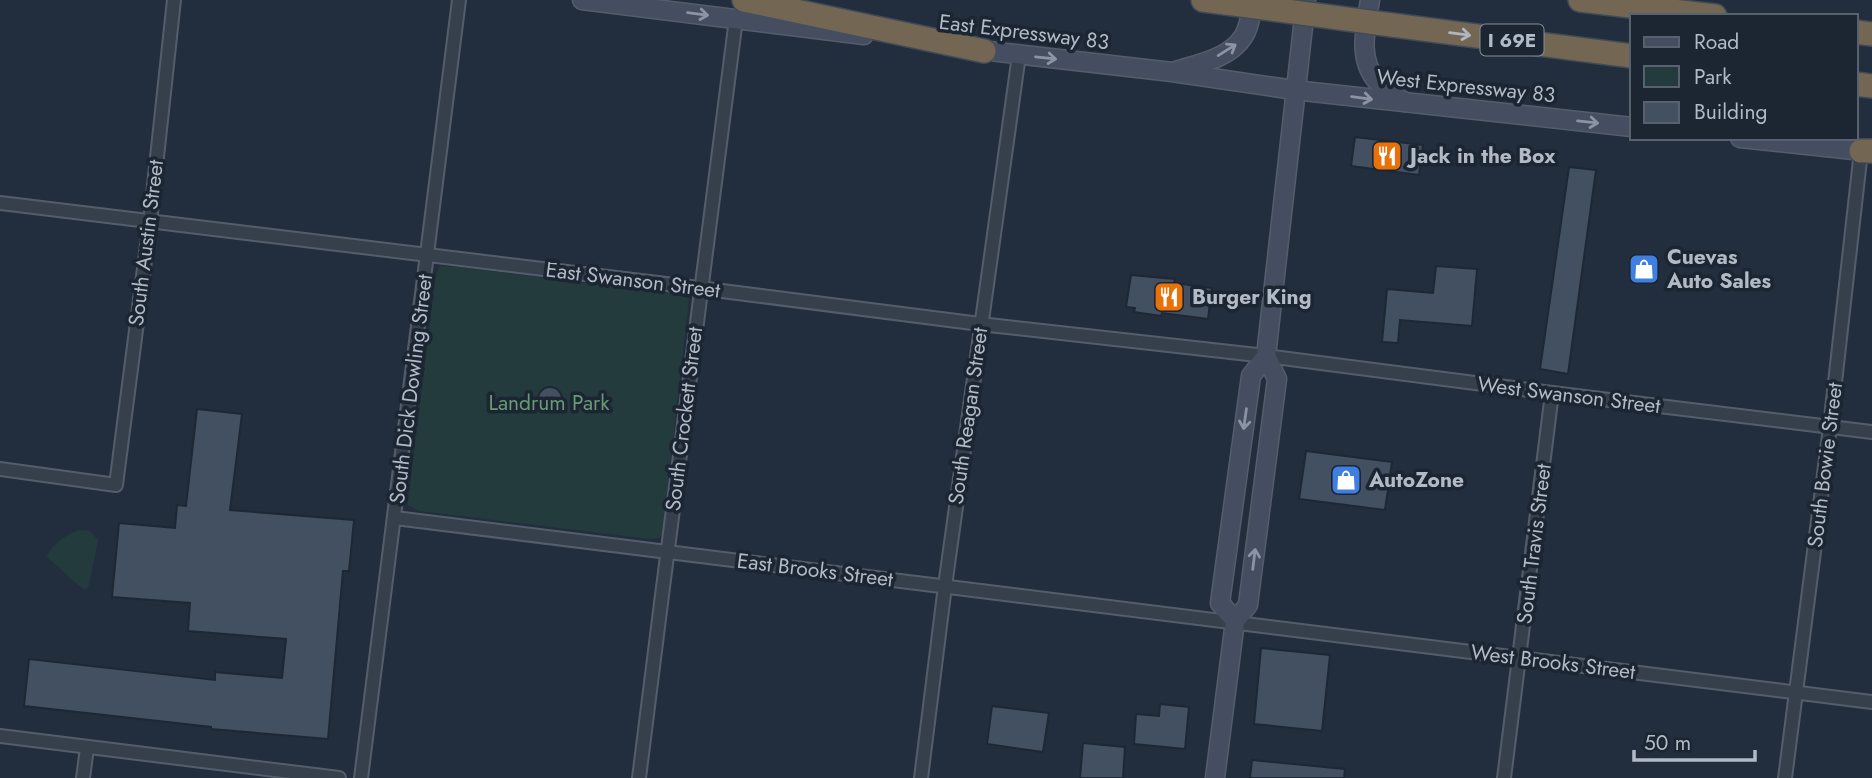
<svg xmlns="http://www.w3.org/2000/svg" width="1872" height="778" viewBox="0 0 1872 778" font-family="Jost,sans-serif">
<style>
.green{fill:#243b3e}
.building{fill:#435061;stroke:#1e2734;stroke-width:2}
.lines{fill:none;stroke-linecap:round;stroke-linejoin:round}
.street-casing{stroke:#555d6b;stroke-width:16}
.secondary-casing{stroke:#555d6b;stroke-width:21}
.highway-casing{stroke:#424a58;stroke-width:26}
.street{stroke:#36404d;stroke-width:12}
.secondary{stroke:#444e60;stroke-width:18}
.highway{stroke:#736753;stroke-width:23}
.highway-bridge-casing{stroke:#424a58;stroke-width:26;stroke-linecap:butt}
.highway-bridge{stroke:#736753;stroke-width:23}
.oneway{stroke:#8c94a4}
.oneway2{stroke:#afb6c2}
.labels{text-anchor:middle;dominant-baseline:central;stroke-width:7;stroke-linejoin:round;paint-order:stroke}
.shield{fill:#1c2532;stroke:#858d9b;stroke-width:2}
.shield-label{font-size:19px;font-weight:bold;fill:#b2bac8}
.street-label{font-size:21px;fill:#b2bac8;stroke:#1c2532}
.poi-label{font-size:21px;font-weight:bold;fill:#b2bac8;stroke:#1c2532;text-anchor:start}
.park-label{font-size:21px;fill:#689a74;stroke:#1c2532}
</style>
<rect width="100%" height="100%" fill="#222e3d"/>
<!-- green -->
<g class="green">
<polygon points="440,266 459,267 682,295 689,299 662,535 659,538 650,539 420,511 408,505 408,501 436,274"/>
<path d="M80,530L90,531L98,540L89,585L85,590C71,580 60,568 47,557C50,546 69,532 80,530Z"/>
</g>
<!-- building -->
<g class="building">
<polygon points="1355,137 1423,145 1419,175 1351,166"/>
<polygon points="1569,167 1596,170 1568,374 1540,369"/>
<polygon points="1436,266 1477,269 1472,326 1400,320 1398,343 1382,342 1387,289 1433,293"/>
<polygon points="1131,275 1175,279 1174,283 1212,288 1208,319 1162,313 1161,316 1134,312 1135,308 1126,307"/>
<circle cx="550" cy="399" r="12"/>
<polygon points="197,409 242,414 230,510 354,520 349,571 343,571 328,739 211,729 211,727 24,706 29,659 215,680 215,672 282,678 286,639 188,631 190,603 112,597 119,523 175,528 177,505 186,506"/>
<polygon points="1306,451 1392,462 1385,510 1299,499"/>
<polygon points="1261,648 1330,655 1322,731 1254,724"/>
<polygon points="1160,704 1189,707 1185,749 1134,744 1136,714 1159,716"/>
<polygon points="992,706 1049,713 1043,752 987,744"/>
<polygon points="1083,743 1125,747 1123,778 1080,778"/>
<polygon points="1252,760 1345,769 1344,778 1250,778"/>
</g>
<g class="lines">
<!-- street casing -->
<g class="street-casing">
<g id="street">
<polyline points="0,203 699,288 980,324 1266,356 1552,393 1872,432"/>
<polyline points="0,469 116,485 150,222 174,0"/>
<polyline points="395,518 1872,702"/>
<polyline points="0,736 339,778"/>
<polyline points="83,778 87,748"/>
<polyline points="361,778 459,0"/>
<path d="M639,778C671,525 702,272 736,19"/>
<polyline points="921,778 945,586 1019,55"/>
<polyline points="1504,778 1552,393"/>
<polyline points="1785,778 1830,427 1861,151"/>
</g>
</g>
<!-- secondary casing -->
<g class="secondary-casing">
<g id="secondary">
<polyline points="582,0 864,35"/>
<path d="M1370,0C1366,27 1357,58 1377,81C1385,89 1396,96 1404,102"/>
<polyline points="972,49 1172,72 1294,90 1632,127"/>
<path d="M1176,71C1198,64 1230,58 1243,37C1250,27 1251,12 1253,0"/>
<polyline points="1740,138 1872,152"/>
<polyline points="1235,621 1220,603 1251,376 1266,356 1306,0"/>
<polyline points="1215,778 1235,621 1248,605 1277,379 1266,356"/>
</g>
</g>
<!-- highway casing -->
<g class="highway-casing">
<g id="highway">
<polyline points="744,0 984,51"/>
<polyline points="1203,0 1226,3"/>
<polyline points="1580,0 1715,16"/>
<polyline points="1392,25 1632,56"/>
<polyline points="1856,32 1872,34"/>
<polyline points="1856,84 1872,86"/>
<polyline points="1861,151 1872,151"/>
</g>
</g>
<!-- street -->
<use href="#street" class="street"/>
<!-- secondary -->
<use href="#secondary" class="secondary"/>
<!-- highway -->
<use href="#highway" class="highway"/>
<!-- highway-bridge casing -->
<g class="highway-bridge-casing">
<polyline id="highway-bridge" points="1226,3 1392,25"/>
</g>
<!-- highway-bridge -->
<use href="#highway-bridge" class="highway-bridge"/>
</g>
<!-- one-way arrows -->
<defs><path id="oneway-shaft" d="M-6 0H5M1.5-3L5.5 0L1.5 3" fill="none" stroke-width="1.6" stroke-linecap="round" stroke-linejoin="round" transform="scale(1.75)"/></defs>
<g class="oneway">
<use href="#oneway-shaft" transform="translate(698 14) rotate(7)"/>
<use href="#oneway-shaft" transform="translate(1227 50) rotate(-32)"/>
<use href="#oneway-shaft" transform="translate(1046 58) rotate(6)"/>
<use href="#oneway-shaft" transform="translate(1362 98) rotate(7)"/>
<use href="#oneway-shaft" transform="translate(1588 122) rotate(6)"/>
<use href="#oneway-shaft" transform="translate(1245 419) rotate(98)"/>
<use href="#oneway-shaft" transform="translate(1254 559) rotate(-83)"/>
</g>
<use class="oneway2" href="#oneway-shaft" transform="translate(1460 34) rotate(7)"/>
<!-- icons -->
<defs>
<g id="restaurant-square" transform="scale(1.575)"><rect x="-9" y="-9" width="18" height="18" rx="4" fill="#e8710a" stroke="#1c2532"/><path d="M-5-6h1v4h1v-4h1v4h1v-4h1v5L-1.5 .5V6h-2V.5L-5-1ZM5-6V6H3V1.5H1.5Q1.5-4 5-6Z" fill="#fff"/></g>
<g id="shop-square" transform="scale(1.575)"><rect x="-9" y="-9" width="18" height="18" rx="4" fill="#3f7fe0" stroke="#1c2532"/><path d="M-5-2.5h2.3a2.7 3.5 0 0 1 5.4 0H5L5.5 6h-11ZM-1.5-2.5h3a1.5 2.3 0 0 0-3 0Z" fill="#fff"/></g>
</defs>
<g fill-rule="evenodd">
<use href="#restaurant-square" x="1387" y="156"/>
<use href="#shop-square" x="1644" y="269"/>
<use href="#restaurant-square" x="1169" y="297"/>
<use href="#shop-square" x="1346" y="480"/>
</g>
<g class="labels">
<!-- shield labels -->
<rect class="shield" x="1480.5" y="24.5" width="63" height="31" rx="5"/>
<g class="shield-label">
<text x="1512" y="40">I 69E</text>
</g>
<!-- street labels -->
<g class="street-label">
<text transform="translate(1024 32) rotate(7)">East Expressway 83</text>
<text transform="translate(1466 86) rotate(6)">West Expressway 83</text>
<text transform="translate(146 243) rotate(-83)">South Austin Street</text>
<text transform="translate(633 280) rotate(7)">East Swanson Street</text>
<text transform="translate(411 389) rotate(-83)">South Dick Dowling Street</text>
<text transform="translate(1569 395) rotate(7)">West Swanson Street</text>
<text transform="translate(968 416) rotate(-82)">South Reagan Street</text>
<text transform="translate(684 419) rotate(-83)">South Crockett Street</text>
<text transform="translate(1825 465) rotate(-83)">South Bowie Street</text>
<text transform="translate(1534 544) rotate(-83)">South Travis Street</text>
<text transform="translate(815 570) rotate(7)">East Brooks Street</text>
<text transform="translate(1553 662) rotate(7)">West Brooks Street</text>
</g>
<!-- poi labels -->
<g class="poi-label">
<text x="1410" y="156">Jack in the Box</text>
<text x="1667" y="257">Cuevas<tspan x="1667" dy="24">Auto Sales</tspan></text>
<text x="1192" y="297">Burger King</text>
<text x="1369" y="480">AutoZone</text>
</g>
<!-- park labels -->
<g class="park-label">
<text x="549" y="403">Landrum Park</text>
</g>
</g>
<!-- legend -->
<rect x="1630" y="14" width="228" height="126" fill="#1c2532" stroke="#58616e" stroke-width="2"/>
<rect x="1644" y="37" width="35" height="10" fill="#444e60" stroke="#58616e" stroke-width="2"/>
<text x="1694" y="49" font-size="21" fill="#b2bac8">Road</text>
<rect x="1644" y="66" width="35" height="21" fill="#243b3e" stroke="#58616e" stroke-width="2"/>
<text x="1694" y="84" font-size="21" fill="#b2bac8">Park</text>
<rect x="1644" y="102" width="35" height="21" fill="#435061" stroke="#58616e" stroke-width="2"/>
<text x="1694" y="119" font-size="21" fill="#b2bac8">Building</text>
<!-- scale -->
<path d="M1634 750v10h121v-10" fill="none" stroke="#b2bac8" stroke-width="3.5"/>
<text x="1644" y="750" font-size="21" fill="#b2bac8" stroke="#1c2532" stroke-width="5" paint-order="stroke">50 m</text>
</svg>
